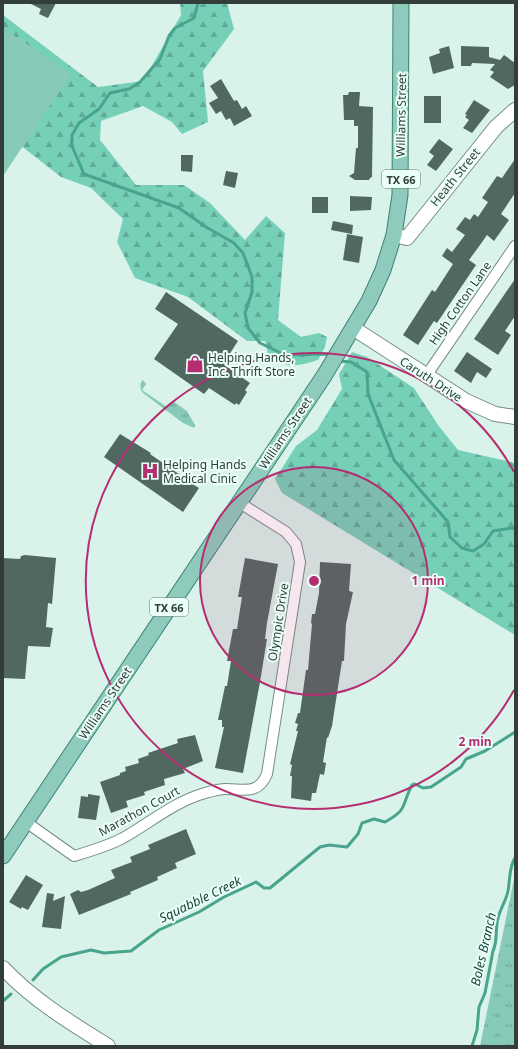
<svg xmlns="http://www.w3.org/2000/svg" width="518" height="1049" viewBox="0 0 518 1049" font-family="'Noto Sans',sans-serif">
<style>
.grass{fill:url(#grass-tufts)}
.forest{fill:url(#forest-firs)}
.park{fill:#87cab7}
.lines{fill:none;stroke-linecap:round;stroke-linejoin:round}
.stream{stroke:#48a48d;stroke-width:3}
.building{fill:#516861}
.street-casing{stroke:#758d86;stroke-width:12}
.secondary-casing{stroke:#758d86;stroke-width:16}
.primary-casing{stroke:#3d8372;stroke-width:17}
.street{stroke:#fff;stroke-width:10}
.secondary{stroke:#fff;stroke-width:14}
.primary{stroke:#8ecbbc;stroke-width:15}
.ring{fill:none;stroke:#b42e71;stroke-width:2}
.labels{text-anchor:middle;dominant-baseline:central;stroke-width:4;stroke-linejoin:round;paint-order:stroke}
.shield{fill:#eafff8;stroke:#6a7773;stroke-width:1}
.shield-label{font-size:11px;font-weight:bold;fill:#333d3a}
.street-label{font-size:12px;fill:#333d3a;stroke:#eafff8}
.poi-label{font-size:12px;fill:#333d3a;stroke:#eafff8;text-anchor:start}
.water-label{font-size:13px;font-style:italic;fill:#1f483d;stroke:#eafff8}
.centre{fill:#b42e71;stroke:#eafff8;stroke-width:2}
.ring-label{font-size:12px;text-anchor:middle;font-weight:bold;fill:#b42e71;stroke:#eafff8;stroke-width:4;stroke-linejoin:round;paint-order:stroke}
</style>
<defs>
<pattern id="grass-tufts" width="24" height="20" patternUnits="userSpaceOnUse"><rect width="24" height="20" fill="#87cab7"/><path d="M3 7l-1-3M5 7V3M7 7l1-3M15 17l-1-3M17 17v-4M19 17l1-3" fill="none" stroke="#6fa596"/></pattern>
<pattern id="forest-firs" width="22" height="20" patternUnits="userSpaceOnUse"><rect width="22" height="20" fill="#76d0b8"/><path d="M5 1l3.5 6h-7zM16 11l3.5 6h-7z" fill="#61aa97"/></pattern>
</defs>
<rect width="100%" height="100%" fill="#d9f3ea"/>
<!-- grass -->
<g class="grass">
<path d="M143,380L146,384L142,390L167,407L170,403L174,402L187,411L195,425L194,428L183,423L143,393C140,390 139,383 143,380Z"/>
<polygon points="515,874 515,1046 480,1046"/>
</g>
<!-- forest -->
<g class="forest">
<path d="M180,3H227L234,29L203,71L208,122L182,134L172,122L143,106L101,121L100,140L136,185H184L210,203L245,240L266,216L285,233L278,320L301,337L319,333L327,337L325,347L318,360C300,366 286,368 269,358L265,341H247L188,297L135,278L117,242L123,219L91,188L61,177L20,145L3,43V15L98,87L143,81L181,15Z"/>
<polygon points="352,352 367,357 414,388 438,425 458,450 515,463 515,635 282,493 275,479 296,446 317,430 342,389 339,374"/>
</g>
<!-- park -->
<polygon class="park" points="3,28 71,74 3,176"/>
<g class="lines">
<!-- stream -->
<g class="stream">
<polyline points="198,3 194,18 175,28 169,36 160,59 140,82 129,89 110,93 99,109 79,123 72,135 72,146 84,174 179,208 206,227 234,243 243,253 252,277 252,292 245,313 248,328 260,343 285,355 327,354 331,356"/>
<polyline points="339,361 351,362 367,372 368,394 394,460 448,522 450,537 462,548 473,551 484,544 493,531 511,528 515,529"/>
<path d="M33,980L43,969L61,957L91,950L104,953L131,951L159,930L199,912L224,897L256,882L264,888H270L320,847L329,845L347,847L358,834L362,823L374,819L385,822C409,809 401,805 412,785L415,784L423,788L431,787L461,767L466,759L485,751L515,732"/>
<polyline points="3,1001 11,994"/>
<path d="M472,1046L477,1030L479,1007L485,993L493,951C498,941 495,929 498,918C500,909 506,901 508,891C510,881 509,866 515,858"/>
</g>
</g>
<!-- building -->
<g class="building">
<polygon points="29,3 56,3 48,18 39,14 41,9"/>
<polygon points="449,46 454,68 433,74 429,57 440,53 439,49"/>
<polygon points="461,46 489,47 489,57 500,60 504,55 515,63 515,85 508,89 490,77 494,72 490,70 495,64 472,63 471,66 461,66"/>
<polygon points="221,79 234,101 237,100 242,109 246,106 252,116 234,126 230,118 226,120 221,111 216,114 209,103 218,98 210,86"/>
<polygon points="349,92 360,92 359,106 373,107 372,177 370,178 369,180 355,180 349,176 354,173 356,148 358,148 358,126 354,126 354,120 344,120 343,95 348,95"/>
<rect x="424" y="96" width="17" height="27"/>
<polygon points="474,100 490,110 472,133 463,128 469,120 465,117 467,115 465,114"/>
<polygon points="439,139 453,149 436,171 427,165 434,156 429,152"/>
<polygon points="181,155 193,155 192,172 181,171"/>
<polygon points="515,159 515,193 501,214 509,220 494,241 487,235 480,245 469,260 476,265 437,323 434,321 418,345 403,335 432,290 435,292 453,264 442,256 447,248 452,252 465,235 456,229 465,217 470,220 474,214 478,217 488,202 482,198 497,176 502,178"/>
<polygon points="226,171 238,173 235,188 223,185"/>
<polygon points="350,196 372,197 371,210 350,211"/>
<rect x="312" y="197" width="16" height="16"/>
<polygon points="333,221 353,225 352,234 331,230"/>
<polygon points="347,234 363,237 359,263 343,260"/>
<polygon points="515,279 515,316 505,331 511,335 498,355 474,339"/>
<polygon points="166,292 238,341 225,361 226,362 224,365 250,383 245,390 247,392 239,405 236,403 235,405 209,388 204,394 154,359 178,324 155,309"/>
<polygon points="467,352 492,369 486,378 477,372 471,383 454,371"/>
<polygon points="120,434 151,453 150,454 183,477 195,484 194,485 199,488 183,512 104,457"/>
<polygon points="25,555 56,558 52,604 48,603 46,627 53,628 50,647 28,646 25,679 3,678 3,558 20,559 21,556"/>
<polygon points="245,558 278,564 267,623 265,639 267,639 260,682 243,773 215,768 224,727 222,727 222,720 218,720 225,686 227,686 231,661 227,661 233,629 237,629 239,616 242,597 238,597"/>
<polygon points="320,562 351,564 349,591 353,592 346,624 344,661 342,661 332,726 328,738 327,737 323,762 326,763 324,775 320,774 316,793 312,793 311,801 291,798 292,776 290,776 292,765 290,764 298,731 296,731 298,724 295,723 298,713 300,713 306,670 308,670 312,624 311,623 312,614 315,614 319,593"/>
<polygon points="195,735 203,761 183,769 185,773 164,779 165,785 144,792 145,795 126,801 128,807 111,813 100,782 120,775 120,773 126,771 125,767 139,763 138,759 149,755 148,753 178,743 177,739"/>
<polygon points="88,794 100,796 96,820 78,818 81,796 88,797"/>
<polygon points="186,829 196,854 175,863 177,868 157,877 158,880 130,892 131,894 79,915 70,894 78,890 81,892 88,890 115,878 111,870 132,862 130,857 150,849 148,845"/>
<polygon points="26,875 43,885 28,910 22,907 21,909 9,902"/>
<polygon points="47,893 54,894 53,901 65,896 61,929 42,927"/>
</g>
<g class="lines">
<!-- street casing -->
<g class="street-casing">
<g id="street">
<polyline points="426,376 515,246"/>
<path d="M26,822L74,856C91,851 108,846 123,838C151,822 174,802 205,793C212,791 220,789 226,789C245,789 258,795 267,774L300,562L296,544L286,532L240,503"/>
</g>
</g>
<!-- secondary casing -->
<g class="secondary-casing">
<g id="secondary">
<polyline points="394,235 407,238 496,127 515,110"/>
<polyline points="353,328 466,401 495,414 515,417"/>
<path d="M3,968C33,1000 71,1023 108,1046"/>
</g>
</g>
<!-- primary casing -->
<g class="primary-casing">
<polyline id="primary" points="3,856 324,376 369,301 383,270 394,235 400,195 401,3"/>
</g>
<!-- street -->
<use href="#street" class="street"/>
<!-- secondary -->
<use href="#secondary" class="secondary"/>
<!-- primary -->
<use href="#primary" class="primary"/>
</g>
<!-- distance rings -->
<circle cx="314" cy="581" r="114" fill="#b42e71" fill-opacity=".12"/>
<g class="ring">
<circle cx="314" cy="581" r="114"/>
<path d="M514 690A228 228 0 1 1 514 472"/>
</g>
<!-- icons -->
<defs>
<g id="shop-bare" transform="scale(1.38)"><path d="M-5-2.5h2.3a2.7 3.5 0 0 1 5.4 0H5L5.5 6h-11ZM-1.5-2.5h3a1.5 2.3 0 0 0-3 0Z" fill="#b42e71" stroke="#eafff8" stroke-width="2.5" paint-order="stroke"/></g>
<g id="hospital-bare" transform="scale(1.38)"><path d="M-5-5h3v3.5h4V-5h3V5h-3V1.5h-4V5h-3Z" fill="#b42e71" stroke="#eafff8" stroke-width="2.5" paint-order="stroke"/></g>
</defs>
<g fill-rule="evenodd">
<use href="#shop-bare" x="195" y="364"/>
<use href="#hospital-bare" x="150" y="471"/>
</g>
<g class="labels">
<!-- shield labels -->
<g class="shield">
<rect x="382" y="170" width="38" height="18" rx="3"/>
<rect x="150" y="598" width="38" height="18" rx="3"/>
</g>
<g class="shield-label">
<text x="401" y="179">TX 66</text>
<text x="169" y="607">TX 66</text>
</g>
<!-- street labels -->
<g class="street-label">
<text transform="translate(401 115) rotate(-89)">Williams Street</text>
<text transform="translate(455 177) rotate(-51)">Heath Street</text>
<text transform="translate(460 303) rotate(-55)">High Cotton Lane</text>
<text transform="translate(431 379) rotate(33)">Caruth Drive</text>
<text transform="translate(285 433) rotate(-56)">Williams Street</text>
<text transform="translate(278 622) rotate(-81)">Olympic Drive</text>
<text transform="translate(105 703) rotate(-56)">Williams Street</text>
<text transform="translate(139 811) rotate(-29)">Marathon Court</text>
</g>
<!-- poi labels -->
<g class="poi-label">
<text x="208" y="357">Helping Hands,<tspan x="208" dy="14">Inc. Thrift Store</tspan></text>
<text x="163" y="464">Helping Hands<tspan x="163" dy="14">Medical Cinic</tspan></text>
</g>
<!-- water labels -->
<g class="water-label">
<text transform="translate(200 899) rotate(-26)">Squabble Creek</text>
<text transform="translate(483 949) rotate(-77)">Boles Branch</text>
</g>
</g>
<circle cx="314" cy="581" r="6" class="centre"/>
<g class="ring-label">
<text x="428" y="585">1 min</text>
<text x="475" y="746">2 min</text>
</g>
<!-- border -->
<rect width="518" height="1049" fill="none" stroke="#333d3a" stroke-width="8"/>
</svg>
